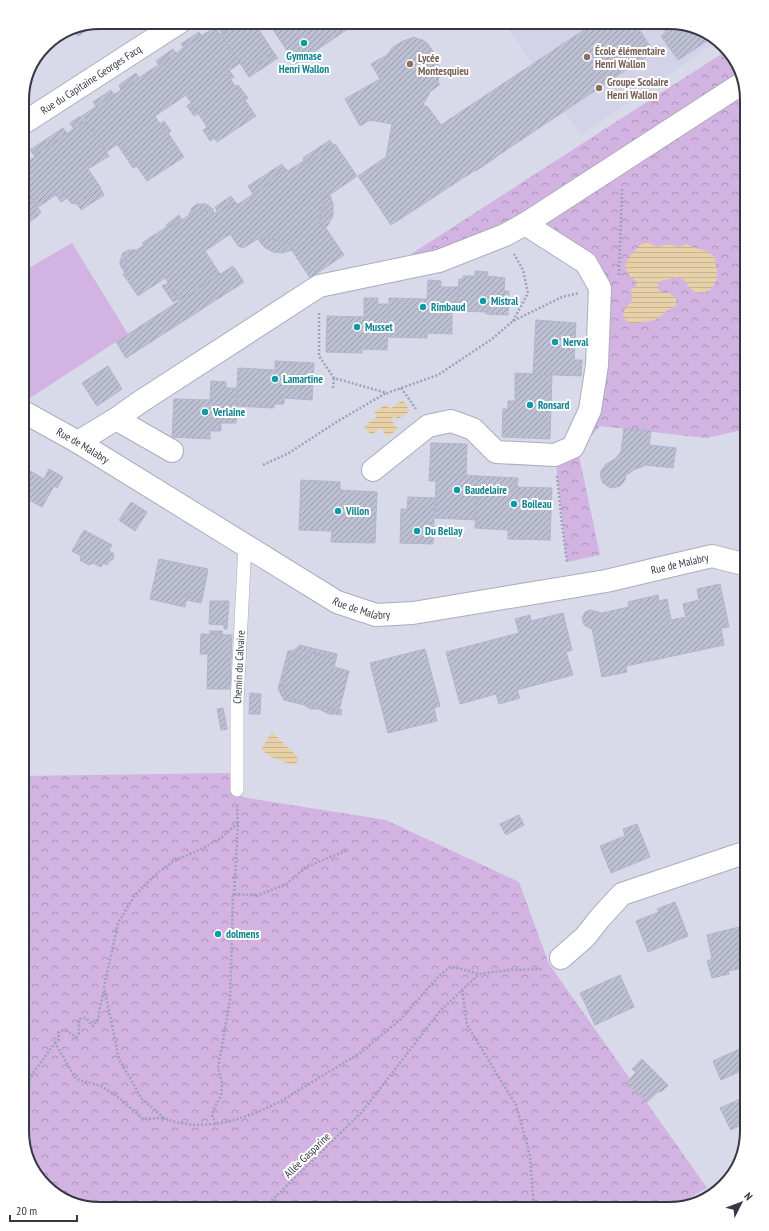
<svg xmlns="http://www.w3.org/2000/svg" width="769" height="1231" viewBox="0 0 769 1231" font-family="'PT Sans Narrow',sans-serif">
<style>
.residential{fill:#d9dae9}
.education{fill:#d2d3e9}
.green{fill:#d2b3e1}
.forest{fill:url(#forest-crowns)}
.water{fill:url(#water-rules)}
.building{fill:url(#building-hatch);stroke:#b1b5cc}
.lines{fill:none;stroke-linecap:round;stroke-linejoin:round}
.service-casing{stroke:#aaacbc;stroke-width:14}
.minor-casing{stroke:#aaacbc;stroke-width:24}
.path{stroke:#9da1bc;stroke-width:2.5;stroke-dasharray:2 2;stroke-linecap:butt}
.service{stroke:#fff;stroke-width:13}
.minor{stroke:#fff;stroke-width:22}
.culture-dot{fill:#0f9aa8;stroke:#fff;stroke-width:1.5}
.education-dot{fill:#8d6e63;stroke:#fff;stroke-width:1.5}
.labels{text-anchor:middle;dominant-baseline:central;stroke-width:4;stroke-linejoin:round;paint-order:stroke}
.education-label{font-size:11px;font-weight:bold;fill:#785e54;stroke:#fff;text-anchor:start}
.culture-label{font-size:11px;font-weight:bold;fill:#0d838f;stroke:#fff;text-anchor:start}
.street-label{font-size:11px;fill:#363843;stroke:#fff}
.rim{fill:none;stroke:#363843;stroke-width:2}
</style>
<defs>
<pattern id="forest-crowns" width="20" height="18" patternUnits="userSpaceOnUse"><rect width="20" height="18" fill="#d2b3e1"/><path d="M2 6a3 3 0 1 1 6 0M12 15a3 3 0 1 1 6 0" fill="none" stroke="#ab93b8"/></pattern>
<pattern id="water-rules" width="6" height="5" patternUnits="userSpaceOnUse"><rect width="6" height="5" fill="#e8d1a8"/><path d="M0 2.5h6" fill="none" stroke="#c8b492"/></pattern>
<pattern id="building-hatch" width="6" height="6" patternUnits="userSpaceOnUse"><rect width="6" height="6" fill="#bdc0d2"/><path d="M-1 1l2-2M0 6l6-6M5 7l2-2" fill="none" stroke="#9a9dac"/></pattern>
</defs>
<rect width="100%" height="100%" fill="#e6e7f1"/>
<!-- residential -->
<polygon class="residential" points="100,22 674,22 712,35 739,65 747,100 747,1131 736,1170 704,1201 669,1209 95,1209 57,1196 30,1166 22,1131 22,95 28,70 45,45 70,28"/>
<!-- education -->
<polygon class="education" points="503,22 674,22 712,35 718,41 581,135"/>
<!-- green -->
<polygon class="green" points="72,243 128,334 27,400 22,397 22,272"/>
<!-- forest -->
<g class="forest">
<polygon points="726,51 739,65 747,100 747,429 706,438 600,426 578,451 600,555 567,562 555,455 573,447 600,288 525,224 439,261 411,254"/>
<polygon points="229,773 242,797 386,820 519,882 549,964 707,1188 669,1209 95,1209 57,1196 30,1166 22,1131 22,776"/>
</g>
<!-- water -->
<g class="water">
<path d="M645,242L659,247C667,244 671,244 679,247L686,244C695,249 707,249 715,258L717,273L716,281L711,289L708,291L700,293L694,292L683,279L677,277L660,281L658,284V290L661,292L670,293L676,299L677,305C673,308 669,309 665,312C664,313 663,315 661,316C656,321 649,321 643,322C633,324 626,326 623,313C629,301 634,306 631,289L636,286L637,282L628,274L625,266C628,256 636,248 645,242Z"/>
<polygon points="403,400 410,411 397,420 395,416 391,419 398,429 387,437 381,428 371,435 364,426 377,417 374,413 386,404 390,409"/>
<polygon points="272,732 297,756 298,761 296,764 292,765 271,757 261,749"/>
</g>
<!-- building -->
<g class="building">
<polygon points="100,22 78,36 72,28"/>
<polygon points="234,22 254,22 274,53 256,65 260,70 249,77 221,34 230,28 229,26"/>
<polygon points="268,22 358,22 296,64"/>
<polygon points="596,22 634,22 650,46 654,53 653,52 506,150 391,225 358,176 386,157 392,124 370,120 360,126 345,99 380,79 371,64 387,55 393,47 403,41 415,37 415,38 423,40 428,44 433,51 439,66 439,74 438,84 440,84 430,92 423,105 428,107 441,125"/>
<polygon points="659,22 674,22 712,35 713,37 678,60 661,36 666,32"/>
<polygon points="228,23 230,28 222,33 219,29"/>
<polygon points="215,27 240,63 226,73 256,116 217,142 186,95 155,116 166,134 168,133 184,157 147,181 121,142 106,152 82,116"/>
<polygon points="199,32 202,36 184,48 181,44"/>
<polygon points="173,49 176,53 159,65 156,61"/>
<polygon points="274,53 278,58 260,70 256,65"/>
<polygon points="229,70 234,77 231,79 226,73"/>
<polygon points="136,73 139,78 121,90 119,85"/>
<polygon points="238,85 248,98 245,100 236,86"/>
<polygon points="111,90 114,95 96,106 93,102"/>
<polygon points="191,103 198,114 194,116 187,106"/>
<polygon points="80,116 84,122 74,129 70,123"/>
<polygon points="86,121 109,156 88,169 101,188 76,204 71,203 62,191 56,195 54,192 36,204 22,183 22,165 35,157 34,155"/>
<polygon points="164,121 171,131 166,134 160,124"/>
<polygon points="208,127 215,138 210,141 203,130"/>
<polygon points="63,128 67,133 34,155 30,150"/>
<polygon points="330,140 333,145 307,163 305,160 304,160 303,158"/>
<polygon points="121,142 137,166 133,168 117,144"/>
<polygon points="335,144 357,176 324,199 319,222 323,228 325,227 344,255 310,278 291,249 293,249 289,243 265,237 260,241 259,238 243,248 238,246 230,234 205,251 220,274 180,300 165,278 138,296 123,274 128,271 125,267 127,257 144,245 142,243 168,226 169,228 199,209 208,211 212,215 216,212 218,213 236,202 237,205 270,183 268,181 285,169 286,169 288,171 305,160 307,163"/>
<polygon points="506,150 476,171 475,170"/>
<polygon points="25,156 28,161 22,165 22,157"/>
<polygon points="282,164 285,169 268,181 270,183 253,194 248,186"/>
<polygon points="22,183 38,208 22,219"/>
<polygon points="100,188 104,195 81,210 77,204"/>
<polygon points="62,191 67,198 61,202 56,195"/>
<polygon points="54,192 56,195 38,207 36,204"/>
<polygon points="330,195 333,204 333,216 328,225 325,228 323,228 319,222 324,199"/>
<polygon points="231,196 235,202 218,213 215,207"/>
<polygon points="197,204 206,204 213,209 214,214 212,215 208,211 199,209 189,215 192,208"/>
<polygon points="38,208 41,212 38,214 39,215 22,227 22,219"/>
<polygon points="179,215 182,220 169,228 168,226 167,226 166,225"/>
<polygon points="265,237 289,243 293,249 291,249 292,250 283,253 273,252 264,247 258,239 259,238 260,241"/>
<polygon points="129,250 137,250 127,257 125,267 128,271 125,273 120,265 120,261 123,253"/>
<polygon points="233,266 244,282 126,358 116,342"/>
<polygon points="475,271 488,272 487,276 505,278 504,291 509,291 508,315 486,314 486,312 457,311 459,279 463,279 463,276 475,276"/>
<polygon points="428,280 441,281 441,287 458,287 457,311 452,310 452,334 427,333 427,338 388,337 389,298 427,299"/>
<polygon points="168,283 179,299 173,302 162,286"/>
<polygon points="364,298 378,298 377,304 389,304 387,350 362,349 362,353 326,352 327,316 364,317"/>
<polygon points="536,320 576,323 574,360 582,360 581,376 533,374"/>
<polygon points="275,361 314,363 312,400 284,398 284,404 274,404 274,408 236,406 238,368 275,370"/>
<polygon points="108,366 122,389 97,406 82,383"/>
<polygon points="515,373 552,375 550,439 502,437 503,409 508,409 508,401 515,401"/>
<polygon points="211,381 226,382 226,388 237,388 236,423 221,423 221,431 210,431 210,439 172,437 174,399 210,400"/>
<polygon points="624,428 651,431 649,445 676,448 673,468 646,465 633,470 630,473 626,474 625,480 620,486 613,488 609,487 603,483 600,475 601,471 606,464 615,459 621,452"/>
<polygon points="431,443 467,444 466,475 478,476 476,520 435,518 436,481 429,481"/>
<polygon points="25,468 44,479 49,469 63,477 57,488 54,486 42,507 22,496 22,473"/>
<polygon points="478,476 518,478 517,487 552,488 550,540 508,539 508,530 475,528"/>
<polygon points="301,480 340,482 340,490 377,492 375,543 331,542 332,531 299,530"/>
<polygon points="408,497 435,498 433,544 400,543 401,509 407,509"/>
<polygon points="131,502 147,512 135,531 119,520"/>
<polygon points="84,530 112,545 109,551 113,553 114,557 113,559 110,561 107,565 103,563 101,567 93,563 89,565 81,561 80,558 81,556 72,551"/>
<polygon points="159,559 208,569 203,595 188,592 185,607 150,599"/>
<polygon points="720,584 729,627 721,628 724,645 626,666 627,672 602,677 592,629 584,625 582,618 585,612 590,610 602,613 629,607 628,602 658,595 659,601 667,599 671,620 686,617 683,604 699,600 697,589"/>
<polygon points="188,592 203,595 201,603 187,600"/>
<polygon points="210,601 229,601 227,629 224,629 224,625 209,624"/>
<polygon points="563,613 572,650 566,652 573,675 517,690 520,698 499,704 496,694 460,704 446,652 519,633 515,619 530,615 531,621"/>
<rect x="210" y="631" width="12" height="3"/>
<polygon points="201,634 232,635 230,689 207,689 208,654 200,654"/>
<polygon points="299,645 337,654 336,659 307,652 305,659 291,655 282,688 287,697 339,711 339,709 342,710 341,715 336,714 329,714 319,709 311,709 304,705 284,700 278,689 288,651 291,651 296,649"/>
<polygon points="425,649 440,706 434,708 437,721 388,733 370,663"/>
<polygon points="307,652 336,659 334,667 349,671 339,711 287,697 282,688 291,655 305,659"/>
<polygon points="250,693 261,694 260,714 249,714"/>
<polygon points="223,708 227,729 221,730 217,709"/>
<polygon points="519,815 524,825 506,835 500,824"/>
<polygon points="637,824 650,857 611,873 600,846 625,836 623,829"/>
<polygon points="675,902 688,936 648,952 636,921 659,912 657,909"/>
<polygon points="739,927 747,962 747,967 728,971 729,974 712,978 707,961 712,959 707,935"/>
<polygon points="620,975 634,1007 595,1025 580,993"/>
<polygon points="746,1046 747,1048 747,1068 721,1080 713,1061"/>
<polygon points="642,1059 668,1085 661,1092 659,1091 647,1102 627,1083 636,1072 632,1069"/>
<polygon points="747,1096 747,1122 731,1130 720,1108"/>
</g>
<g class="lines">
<!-- service casing -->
<g class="service-casing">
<g id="service">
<path id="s1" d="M237,790V703L245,544"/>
</g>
</g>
<!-- minor casing -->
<g class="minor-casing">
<g id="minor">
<path id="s2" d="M22,124L180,22"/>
<polyline points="525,224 738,86"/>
<path id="s3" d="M22,411L78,442L337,602L376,615L413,613L606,581L712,556L747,565"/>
<polyline points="116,419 172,451"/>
<polyline points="78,442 116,419 140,402 319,286 439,261 505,235 525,224 586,263 600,288 597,365 590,410 573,447 555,455 496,452 473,429 451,421 428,426 373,470"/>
<polyline points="561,958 585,937 600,918 622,894 747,852"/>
</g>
</g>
<!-- path -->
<g class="path">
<polyline points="619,275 622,188"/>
<polyline points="319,313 319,356 334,378 387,393 438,375 492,339 513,321 562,297 579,293"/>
<polyline points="513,321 528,293 523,270 514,254"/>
<polyline points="333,388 334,378"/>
<polyline points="401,388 416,409"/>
<polyline points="263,465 289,453 338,421 386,393"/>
<polyline points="557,476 562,525 567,562"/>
<polyline points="238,823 221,838 203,848 174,861 154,876 135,895 118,923 104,987 119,1059 142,1099 164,1118 175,1122 193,1125 216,1124 231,1121 256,1113 281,1101 360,1053 401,1019 439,976 450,967 462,969 479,974 509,970 543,969"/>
<polyline points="234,895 238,823 237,806"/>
<polyline points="256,896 286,884 308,866 348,850"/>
<polyline points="462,990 467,1025 516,1105 530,1156 534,1209"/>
<path d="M55,1043L59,1040L58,1033C65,1027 69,1033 76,1037L79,1033V1019L86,1018L93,1026L99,1018V1012L104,990"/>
<polyline points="216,1124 212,1115 215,1106 221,1096 222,1082 218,1068 230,1000 233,894 257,895"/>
<polyline points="32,1167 26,1139 30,1077 55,1043 76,1079 101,1086 118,1097 143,1119 164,1118"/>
<polyline points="263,1209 362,1112 440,1011 478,975"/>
<polyline points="347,1209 349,1208 350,1209"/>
</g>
<!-- service -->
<use href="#service" class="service"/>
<!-- minor -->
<use href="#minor" class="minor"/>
</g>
<!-- markers -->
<g class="culture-dot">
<circle cx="304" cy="43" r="4"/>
<circle cx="483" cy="301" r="4"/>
<circle cx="423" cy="307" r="4"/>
<circle cx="357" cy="327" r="4"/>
<circle cx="555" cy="342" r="4"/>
<circle cx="275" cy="379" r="4"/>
<circle cx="530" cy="405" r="4"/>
<circle cx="205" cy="412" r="4"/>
<circle cx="457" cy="490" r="4"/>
<circle cx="514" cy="504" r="4"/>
<circle cx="338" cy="511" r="4"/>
<circle cx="417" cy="531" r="4"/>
<circle cx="218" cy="934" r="4"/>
</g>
<g class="education-dot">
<circle cx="587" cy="57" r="4"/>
<circle cx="410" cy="64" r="4"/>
<circle cx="599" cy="88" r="4"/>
</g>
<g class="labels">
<!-- education labels -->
<g class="education-label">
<text x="595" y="51">École élémentaire<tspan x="595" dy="13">Henri Wallon</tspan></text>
<text x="418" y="58">Lycée<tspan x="418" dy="13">Montesquieu</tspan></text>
<text x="607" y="82">Groupe Scolaire<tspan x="607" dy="13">Henri Wallon</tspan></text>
</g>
<!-- culture labels -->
<g class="culture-label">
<text x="304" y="56" text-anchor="middle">Gymnase<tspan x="304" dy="13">Henri Wallon</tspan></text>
<text x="491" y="301">Mistral</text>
<text x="431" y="307">Rimbaud</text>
<text x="365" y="327">Musset</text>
<text x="563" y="342">Nerval</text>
<text x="283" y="379">Lamartine</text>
<text x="538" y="405">Ronsard</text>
<text x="213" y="412">Verlaine</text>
<text x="465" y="490">Baudelaire</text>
<text x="522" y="504">Boileau</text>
<text x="346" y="511">Villon</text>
<text x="425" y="531">Du Bellay</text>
<text x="226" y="934">dolmens</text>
</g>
<!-- street labels -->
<g class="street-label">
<text stroke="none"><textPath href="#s2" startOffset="82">Rue du Capitaine Georges Facq</textPath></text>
<text stroke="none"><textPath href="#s3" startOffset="70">Rue de Malabry</textPath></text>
<text stroke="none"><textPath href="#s3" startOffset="718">Rue de Malabry</textPath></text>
<text stroke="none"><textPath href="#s3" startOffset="394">Rue de Malabry</textPath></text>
<text stroke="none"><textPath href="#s1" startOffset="123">Chemin du Calvaire</textPath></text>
<text transform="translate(307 1155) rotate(-44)">Allée Gasparine</text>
</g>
</g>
<!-- crop -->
<path d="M0 0H769V1231H0ZM100 29H669A71 71 0 0 1 740 100V1131A71 71 0 0 1 669 1202H100A71 71 0 0 1 29 1131V100A71 71 0 0 1 100 29Z" fill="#fff" fill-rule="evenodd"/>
<path class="rim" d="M100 29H669A71 71 0 0 1 740 100V1131A71 71 0 0 1 669 1202H100A71 71 0 0 1 29 1131V100A71 71 0 0 1 100 29Z"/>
<!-- north arrow -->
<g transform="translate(741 1203) rotate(48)" stroke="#ffffff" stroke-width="3" paint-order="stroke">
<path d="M0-3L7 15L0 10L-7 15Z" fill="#363843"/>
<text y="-6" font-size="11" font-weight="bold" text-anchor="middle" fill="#363843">N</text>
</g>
<!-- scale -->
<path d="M10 1215v6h67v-6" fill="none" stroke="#363843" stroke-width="2"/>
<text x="16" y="1215" font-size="12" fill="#363843" stroke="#ffffff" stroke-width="3" paint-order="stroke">20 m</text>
</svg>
